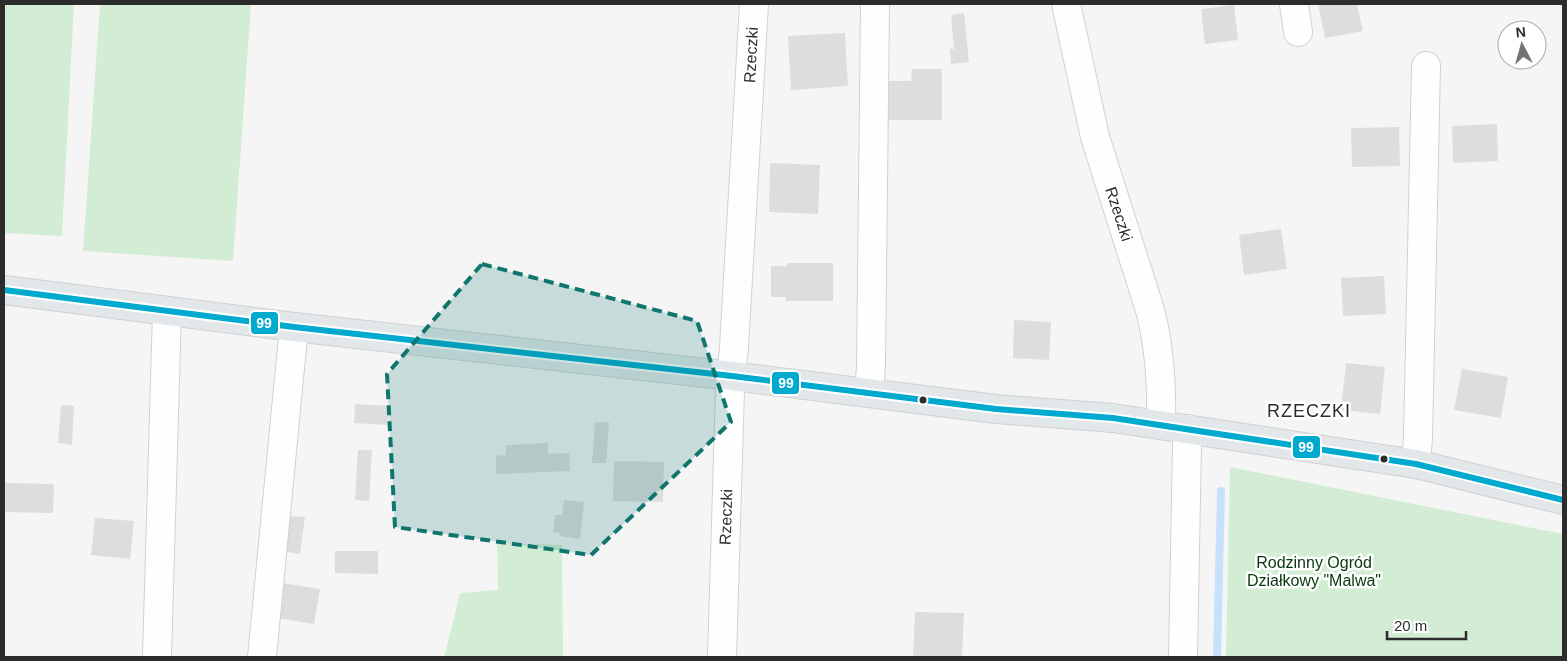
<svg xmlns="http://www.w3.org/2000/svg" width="1567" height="661" viewBox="0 0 1567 661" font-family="Arial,sans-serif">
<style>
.green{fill:#d3edd4}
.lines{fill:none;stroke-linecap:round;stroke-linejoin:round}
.stream{stroke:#c7e1fb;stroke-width:8}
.building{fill:#ddddde}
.minor-casing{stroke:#d2d1d2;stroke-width:30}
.major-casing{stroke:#d2d1d2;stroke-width:30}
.minor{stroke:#fefefe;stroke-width:28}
.major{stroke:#e2e7e9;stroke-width:28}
.bus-1-casing{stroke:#fff;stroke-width:10}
.bus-1{stroke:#00a9ce;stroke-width:6}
.marked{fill:#0f766e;fill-opacity:0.2;stroke:#0f766e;stroke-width:4;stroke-dasharray:10 6;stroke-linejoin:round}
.bus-dot{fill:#2d2c2d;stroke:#fff;stroke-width:2}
.labels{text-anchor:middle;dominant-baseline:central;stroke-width:5;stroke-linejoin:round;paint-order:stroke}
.street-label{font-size:16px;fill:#2d2c2d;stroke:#fff}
.park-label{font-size:16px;fill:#07360f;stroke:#fff}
.neighbourhood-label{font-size:18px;letter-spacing:1px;fill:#2d2c2d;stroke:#fff}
.line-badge{stroke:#fff;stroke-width:2}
.badge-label{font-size:14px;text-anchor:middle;font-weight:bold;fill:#fff}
</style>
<rect width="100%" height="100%" fill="#f6f5f6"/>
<!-- green -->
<g class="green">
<polygon points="4,4 74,4 62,236 4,233"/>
<polygon points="100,4 251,4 233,261 83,251"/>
<polygon points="1230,467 1563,534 1563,657 1226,657"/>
<polygon points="497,543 562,545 563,657 444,657 460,593 498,590"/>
</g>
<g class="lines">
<!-- stream -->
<polyline class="stream" points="1217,657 1221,491"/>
</g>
<!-- building -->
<g class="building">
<polygon points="1318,4 1357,4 1363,31 1325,38"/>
<polygon points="1234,5 1238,40 1205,44 1201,9"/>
<polygon points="964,13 969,62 951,64 950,49 954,49 951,15"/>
<polygon points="845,33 848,86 791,90 788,36"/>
<polygon points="912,69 942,69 942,120 887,120 887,81 911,81"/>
<polygon points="1497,124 1498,161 1453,163 1452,126"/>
<polygon points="1399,127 1400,166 1352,167 1351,128"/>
<polygon points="770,163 820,165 818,214 769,212"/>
<polygon points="1281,229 1287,269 1244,275 1239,235"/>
<polygon points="787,263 833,263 833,301 786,301 786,297 771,297 771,266 787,266"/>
<polygon points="1384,276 1386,314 1343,316 1341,278"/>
<polygon points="1014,320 1051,322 1049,360 1013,358"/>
<polygon points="1346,363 1385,367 1380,414 1341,410"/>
<polygon points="1462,369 1508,377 1501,418 1454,410"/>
<polygon points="355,404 389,406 388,425 354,423"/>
<polygon points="61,405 74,406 72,445 58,443"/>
<polygon points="595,422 609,422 606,463 592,463"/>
<polygon points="548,443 548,454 569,453 570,471 496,474 496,456 506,455 506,445"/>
<polygon points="358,450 372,450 369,501 355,500"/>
<polygon points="614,461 664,462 663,502 613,501"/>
<polygon points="4,483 54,484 53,513 4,512"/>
<polygon points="564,500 584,502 580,539 560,536 560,533 553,532 555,515 562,515"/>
<polygon points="286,516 305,517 300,554 282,551"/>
<polygon points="95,518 134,521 130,559 91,555"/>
<polygon points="335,551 378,551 378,574 335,573"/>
<polygon points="283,583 320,589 314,624 277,618"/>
<polygon points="915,612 964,613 962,657 913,656"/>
</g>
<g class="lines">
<!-- minor casing -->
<g class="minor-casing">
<g id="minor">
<path d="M1066,4L1095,137L1150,310C1160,348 1162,385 1161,425"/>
<polyline points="1294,4 1298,32"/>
<polyline points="869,393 871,366 875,4"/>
<polyline points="1416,464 1418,437 1426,66"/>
<polyline points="157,657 167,311"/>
<polyline points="262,657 294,327"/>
<polyline points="722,657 730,390 734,347 754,4"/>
<polyline points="1183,657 1187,443 1189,429"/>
</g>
</g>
<!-- major casing -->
<g class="major-casing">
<polyline id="major" points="4,290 294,327 732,376 996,409 1113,418 1416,464 1563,500"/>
</g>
<!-- minor -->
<use href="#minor" class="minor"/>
<!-- major -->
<use href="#major" class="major"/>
<!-- bus-1 casing -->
<g class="bus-1-casing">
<polyline id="bus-1" points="4,290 294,327 732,376 996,409 1113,418 1416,464 1563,500"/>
</g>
<!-- bus-1 -->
<use href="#bus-1" class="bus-1"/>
</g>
<!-- marked area -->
<path class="marked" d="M482,264L697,321L731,422L591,555L395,527L387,374Z"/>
<!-- markers -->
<g class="bus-dot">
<circle cx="923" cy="400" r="4.5"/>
<circle cx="1384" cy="459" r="4.5"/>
</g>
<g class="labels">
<!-- street labels -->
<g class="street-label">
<text transform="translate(751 55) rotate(-87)">Rzeczki</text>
<text transform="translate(1119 214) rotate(72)">Rzeczki</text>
<text transform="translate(726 517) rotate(-88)">Rzeczki</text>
</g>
<!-- park labels -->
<g class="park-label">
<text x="1314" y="562">Rodzinny Ogród<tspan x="1314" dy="18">Działkowy "Malwa"</tspan></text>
</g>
<!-- neighbourhood labels -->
<g class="neighbourhood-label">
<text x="1309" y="411">RZECZKI</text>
</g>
</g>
<g class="line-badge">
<rect x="250" y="311" width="29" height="24" rx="5" fill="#00a9ce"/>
<rect x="771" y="371" width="29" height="24" rx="5" fill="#00a9ce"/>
<rect x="1292" y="435" width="29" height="24" rx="5" fill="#00a9ce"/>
</g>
<g class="badge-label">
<text x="264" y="328">99</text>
<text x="786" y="388">99</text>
<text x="1306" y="452">99</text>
</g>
<!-- border -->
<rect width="1567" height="661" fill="none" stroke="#2d2c2d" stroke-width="10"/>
<!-- north arrow -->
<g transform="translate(1522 45) rotate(354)"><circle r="24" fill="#ffffff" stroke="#ababab"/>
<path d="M0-4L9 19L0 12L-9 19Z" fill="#737273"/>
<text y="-8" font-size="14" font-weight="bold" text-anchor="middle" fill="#2d2c2d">N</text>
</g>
<!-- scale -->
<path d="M1387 631v8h79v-8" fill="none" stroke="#2d2c2d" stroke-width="2.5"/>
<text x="1394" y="631" font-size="15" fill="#2d2c2d" stroke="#ffffff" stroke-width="4" paint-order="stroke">20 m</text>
</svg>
